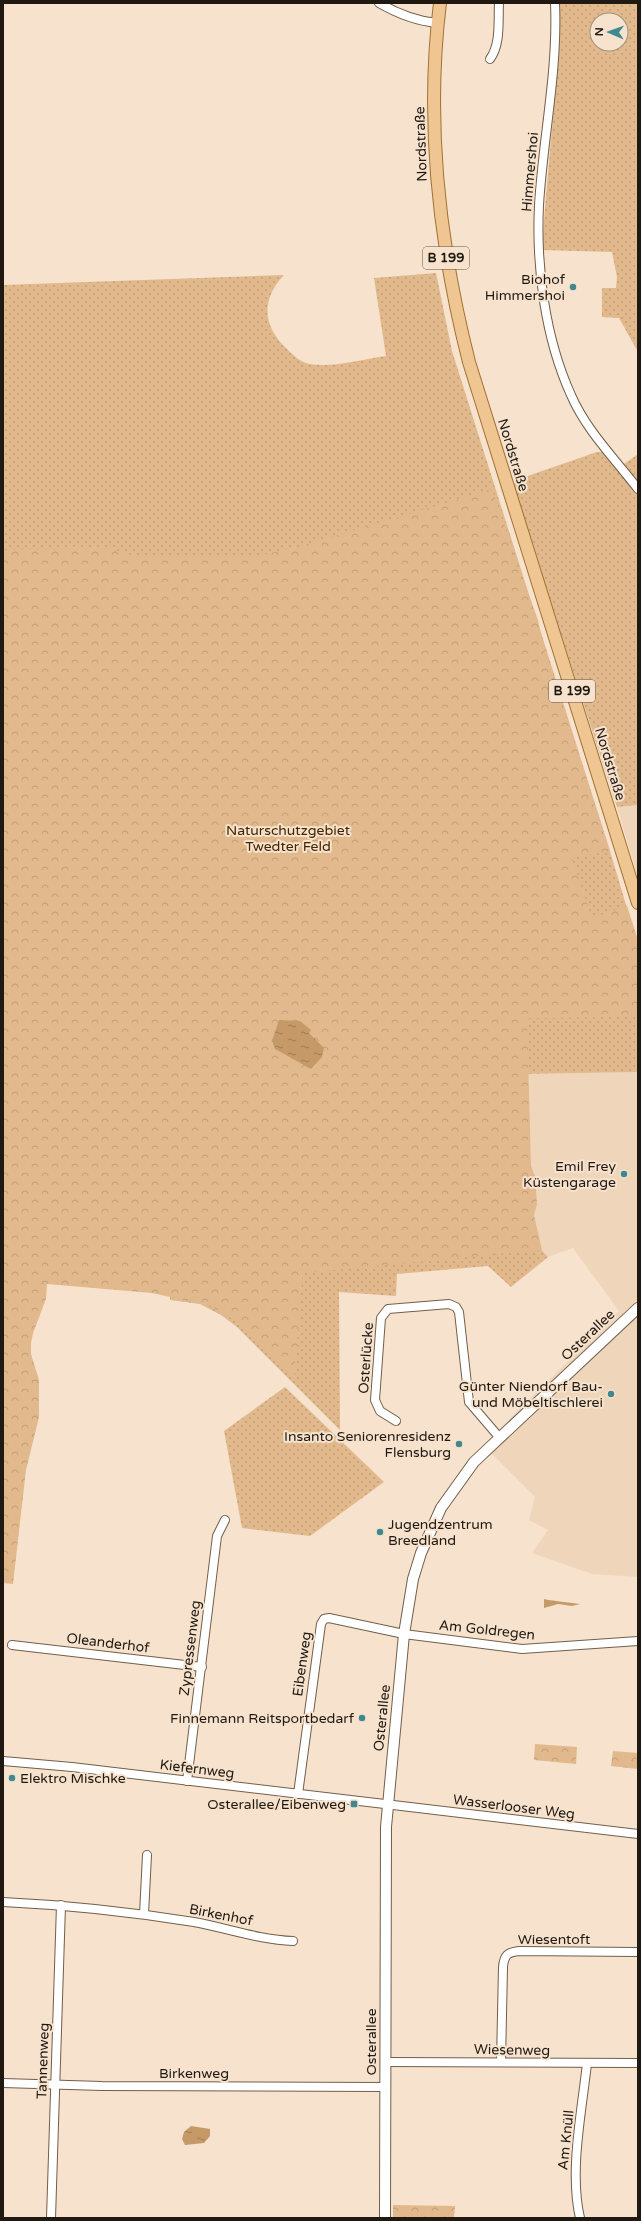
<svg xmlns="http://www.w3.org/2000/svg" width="641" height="2221" viewBox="0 0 641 2221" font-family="'Varela Round',sans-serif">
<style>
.built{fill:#efd6bb}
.grass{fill:url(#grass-dots);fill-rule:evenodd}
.park{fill:url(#park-crowns)}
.water{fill:url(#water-ripples)}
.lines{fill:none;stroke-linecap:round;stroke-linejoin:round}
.minor-casing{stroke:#705f4c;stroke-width:10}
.tertiary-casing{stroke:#705f4c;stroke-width:12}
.primary-casing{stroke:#a07134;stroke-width:14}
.minor{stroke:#fff;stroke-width:8}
.tertiary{stroke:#fff;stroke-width:10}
.primary{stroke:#efc691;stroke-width:12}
.poi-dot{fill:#40888f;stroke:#f6e2cd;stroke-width:1.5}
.labels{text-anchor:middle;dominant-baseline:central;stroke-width:4;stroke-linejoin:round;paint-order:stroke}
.shield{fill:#f6e2cd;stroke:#605549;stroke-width:1}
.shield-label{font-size:13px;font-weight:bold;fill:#201911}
.street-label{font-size:14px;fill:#201911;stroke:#f6e2cd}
.poi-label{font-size:14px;fill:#201911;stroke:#f6e2cd;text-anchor:end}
.park-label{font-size:14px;fill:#432600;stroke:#f6e2cd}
</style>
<defs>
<pattern id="grass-dots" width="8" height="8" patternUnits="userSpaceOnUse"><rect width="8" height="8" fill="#e1b98c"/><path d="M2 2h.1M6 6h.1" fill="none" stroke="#c19e78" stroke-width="1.8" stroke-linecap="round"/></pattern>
<pattern id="park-crowns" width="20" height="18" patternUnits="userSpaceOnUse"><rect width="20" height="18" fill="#e1b98c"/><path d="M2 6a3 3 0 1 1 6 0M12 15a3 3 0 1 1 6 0" fill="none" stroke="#c19e78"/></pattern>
<pattern id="water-ripples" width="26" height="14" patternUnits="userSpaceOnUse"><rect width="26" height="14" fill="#c59a68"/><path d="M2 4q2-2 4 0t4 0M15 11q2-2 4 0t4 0" fill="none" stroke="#a07d54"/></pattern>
</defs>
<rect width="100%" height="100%" fill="#f6e2cd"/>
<!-- built -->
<g class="built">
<polygon points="638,805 638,877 617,807"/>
<polygon points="638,1072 638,1577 592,1574 532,1553 548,1530 529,1520 535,1497 483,1445 619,1311 573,1248 548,1257 535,1244 522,1074"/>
</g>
<!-- grass -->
<g class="grass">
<path d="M558,3H638V352L619,318L602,317V288H616L617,277L612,252L542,250C547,167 559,85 558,3ZM597,20H621V44H597Z"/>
<path d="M436,273L452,351L610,851L638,945V1072L522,1074L535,1243L548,1257L511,1287L488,1266L397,1274L396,1296L339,1292L340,1430L237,1327L221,1315L200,1304L170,1300L186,997L3,978V285L284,275C261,299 262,326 287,349C293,355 301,363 310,364C334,368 362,359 386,356L374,278Z"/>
<polygon points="597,452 605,452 638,495 638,805 617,807 514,489 514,484 519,479"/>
<polygon points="638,454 638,481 624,464"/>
<polygon points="285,1387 384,1482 310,1536 242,1528 224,1431"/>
</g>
<!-- park -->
<g class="park">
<polygon points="492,489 509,538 522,583 525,584 538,620 545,652 610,851 572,858 592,918 627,906 638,940 638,1017 527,1018 531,1166 535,1176 537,1204 534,1215 542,1250 303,1273 294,1378 244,1326 211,1306 152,1293 47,1284 46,1299 33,1333 31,1343 31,1354 39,1380 39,1417 26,1470 13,1584 3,1583 3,550 112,549 135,556 261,555 294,548"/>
<polygon points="535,1744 577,1747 576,1764 534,1760"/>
<polygon points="613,1751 638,1753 638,1769 611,1766"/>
<polygon points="393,2205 455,2206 454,2218 393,2218"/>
</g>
<!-- water -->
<g class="water">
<polygon points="279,1020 300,1021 311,1030 309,1033 324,1048 322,1057 311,1069 275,1049 272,1041"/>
<polygon points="544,1599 548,1600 580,1604 572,1606 558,1604 544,1608"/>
<polygon points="191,2126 210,2129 210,2136 204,2143 185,2145 182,2139 184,2132"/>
</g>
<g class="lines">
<!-- minor casing -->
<g class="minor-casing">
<g id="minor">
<path d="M379,3C398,14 416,21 437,23"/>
<path d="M555,3C558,71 543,138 539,205C536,267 545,338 571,395C586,430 615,459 638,489"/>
<path d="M490,59C501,44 498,21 499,3"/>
<polyline points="396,1421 380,1411 375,1400 381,1318 388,1309 449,1304 456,1307 459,1312 469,1402 499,1437"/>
<polyline points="12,1645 202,1667"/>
<polyline points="3,1761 72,1767 638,1834"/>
<polyline points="187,1781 217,1536 225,1520"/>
<polyline points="298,1794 321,1624 324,1619 329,1618 404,1634 522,1649 638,1641"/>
<path d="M3,1902C67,1905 131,1912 194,1922C227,1928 260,1940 293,1941"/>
<polyline points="144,1914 147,1855"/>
<polyline points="385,2062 638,2063"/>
<path d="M501,2062L503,1967C504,1955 508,1952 519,1951L638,1952"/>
<polyline points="3,2083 102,2086 385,2087"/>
<polyline points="51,2218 61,1905"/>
<path d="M580,2218C569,2171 582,2111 587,2063"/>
</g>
</g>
<!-- tertiary casing -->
<g class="tertiary-casing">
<polyline id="tertiary" points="385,2218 386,1827 404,1634 413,1579 421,1553 441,1508 474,1462 638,1308"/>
</g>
<!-- primary casing -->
<g class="primary-casing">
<path id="primary" d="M440,3C425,124 439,244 469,362L638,903"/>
</g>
<!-- minor -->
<use href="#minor" class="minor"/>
<!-- tertiary -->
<use href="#tertiary" class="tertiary"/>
<!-- primary -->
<use href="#primary" class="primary"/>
</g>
<!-- markers -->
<g class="poi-dot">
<circle cx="573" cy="287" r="4"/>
<circle cx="624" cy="1174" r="4"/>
<circle cx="611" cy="1394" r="4"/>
<circle cx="459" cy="1444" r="4"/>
<circle cx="380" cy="1532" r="4"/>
<circle cx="362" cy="1718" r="4"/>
<circle cx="12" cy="1778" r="4"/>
<rect x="350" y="1800" width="8" height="8" rx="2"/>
</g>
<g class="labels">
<!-- shield labels -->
<g class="shield">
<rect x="423" y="247" width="46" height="22" rx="3"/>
<rect x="549" y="680" width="46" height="22" rx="3"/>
</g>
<g class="shield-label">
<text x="446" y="258">B 199</text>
<text x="572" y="691">B 199</text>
</g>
<!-- street labels -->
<g class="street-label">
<text transform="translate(421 144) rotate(-92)">Nordstraße</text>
<text transform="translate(530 172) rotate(-85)">Himmershoi</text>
<text transform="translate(513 455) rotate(73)">Nordstraße</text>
<text transform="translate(610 764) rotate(73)">Nordstraße</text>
<text transform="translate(588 1335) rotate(-43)">Osterallee</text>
<text transform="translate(366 1358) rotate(-86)">Osterlücke</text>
<text transform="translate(487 1630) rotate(6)">Am Goldregen</text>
<text transform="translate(108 1643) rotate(7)">Oleanderhof</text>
<text transform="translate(190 1648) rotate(-83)">Zypressenweg</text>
<text transform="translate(302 1664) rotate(-82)">Eibenweg</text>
<text transform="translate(382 1718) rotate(-84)">Osterallee</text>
<text transform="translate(197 1769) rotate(7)">Kiefernweg</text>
<text transform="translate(514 1807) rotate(7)">Wasserlooser Weg</text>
<text transform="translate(221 1915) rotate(11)">Birkenhof</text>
<text x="554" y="1939">Wiesentoft</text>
<text transform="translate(371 2042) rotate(-90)">Osterallee</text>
<text transform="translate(512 2050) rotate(1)">Wiesenweg</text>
<text transform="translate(43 2061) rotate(-88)">Tannenweg</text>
<text x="194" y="2073">Birkenweg</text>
<text transform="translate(566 2140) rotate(-84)">Am Knüll</text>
</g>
<!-- poi labels -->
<g class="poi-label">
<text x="565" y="279">Biohof<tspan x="565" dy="16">Himmershoi</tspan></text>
<text x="616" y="1166">Emil Frey<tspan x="616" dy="16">Küstengarage</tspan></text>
<text x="603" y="1386">Günter Niendorf Bau-<tspan x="603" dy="16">und Möbeltischlerei</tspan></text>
<text x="451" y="1436">Insanto Seniorenresidenz<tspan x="451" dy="16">Flensburg</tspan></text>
<text x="388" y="1524" text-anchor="start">Jugendzentrum<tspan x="388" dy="16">Breedland</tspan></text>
<text x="354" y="1718">Finnemann Reitsportbedarf</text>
<text x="20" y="1778" text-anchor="start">Elektro Mischke</text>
<text x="346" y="1804">Osterallee/Eibenweg</text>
</g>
<!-- park labels -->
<g class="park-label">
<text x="288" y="830">Naturschutzgebiet<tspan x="288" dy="16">Twedter Feld</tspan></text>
</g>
</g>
<!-- border -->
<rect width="641" height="2221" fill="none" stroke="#201911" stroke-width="8"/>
<!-- north arrow -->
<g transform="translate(609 32) rotate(272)"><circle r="19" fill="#f6e2cd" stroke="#a09282"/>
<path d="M0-3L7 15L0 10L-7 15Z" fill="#40888f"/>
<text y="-6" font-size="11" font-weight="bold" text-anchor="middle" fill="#201911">N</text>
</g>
</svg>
